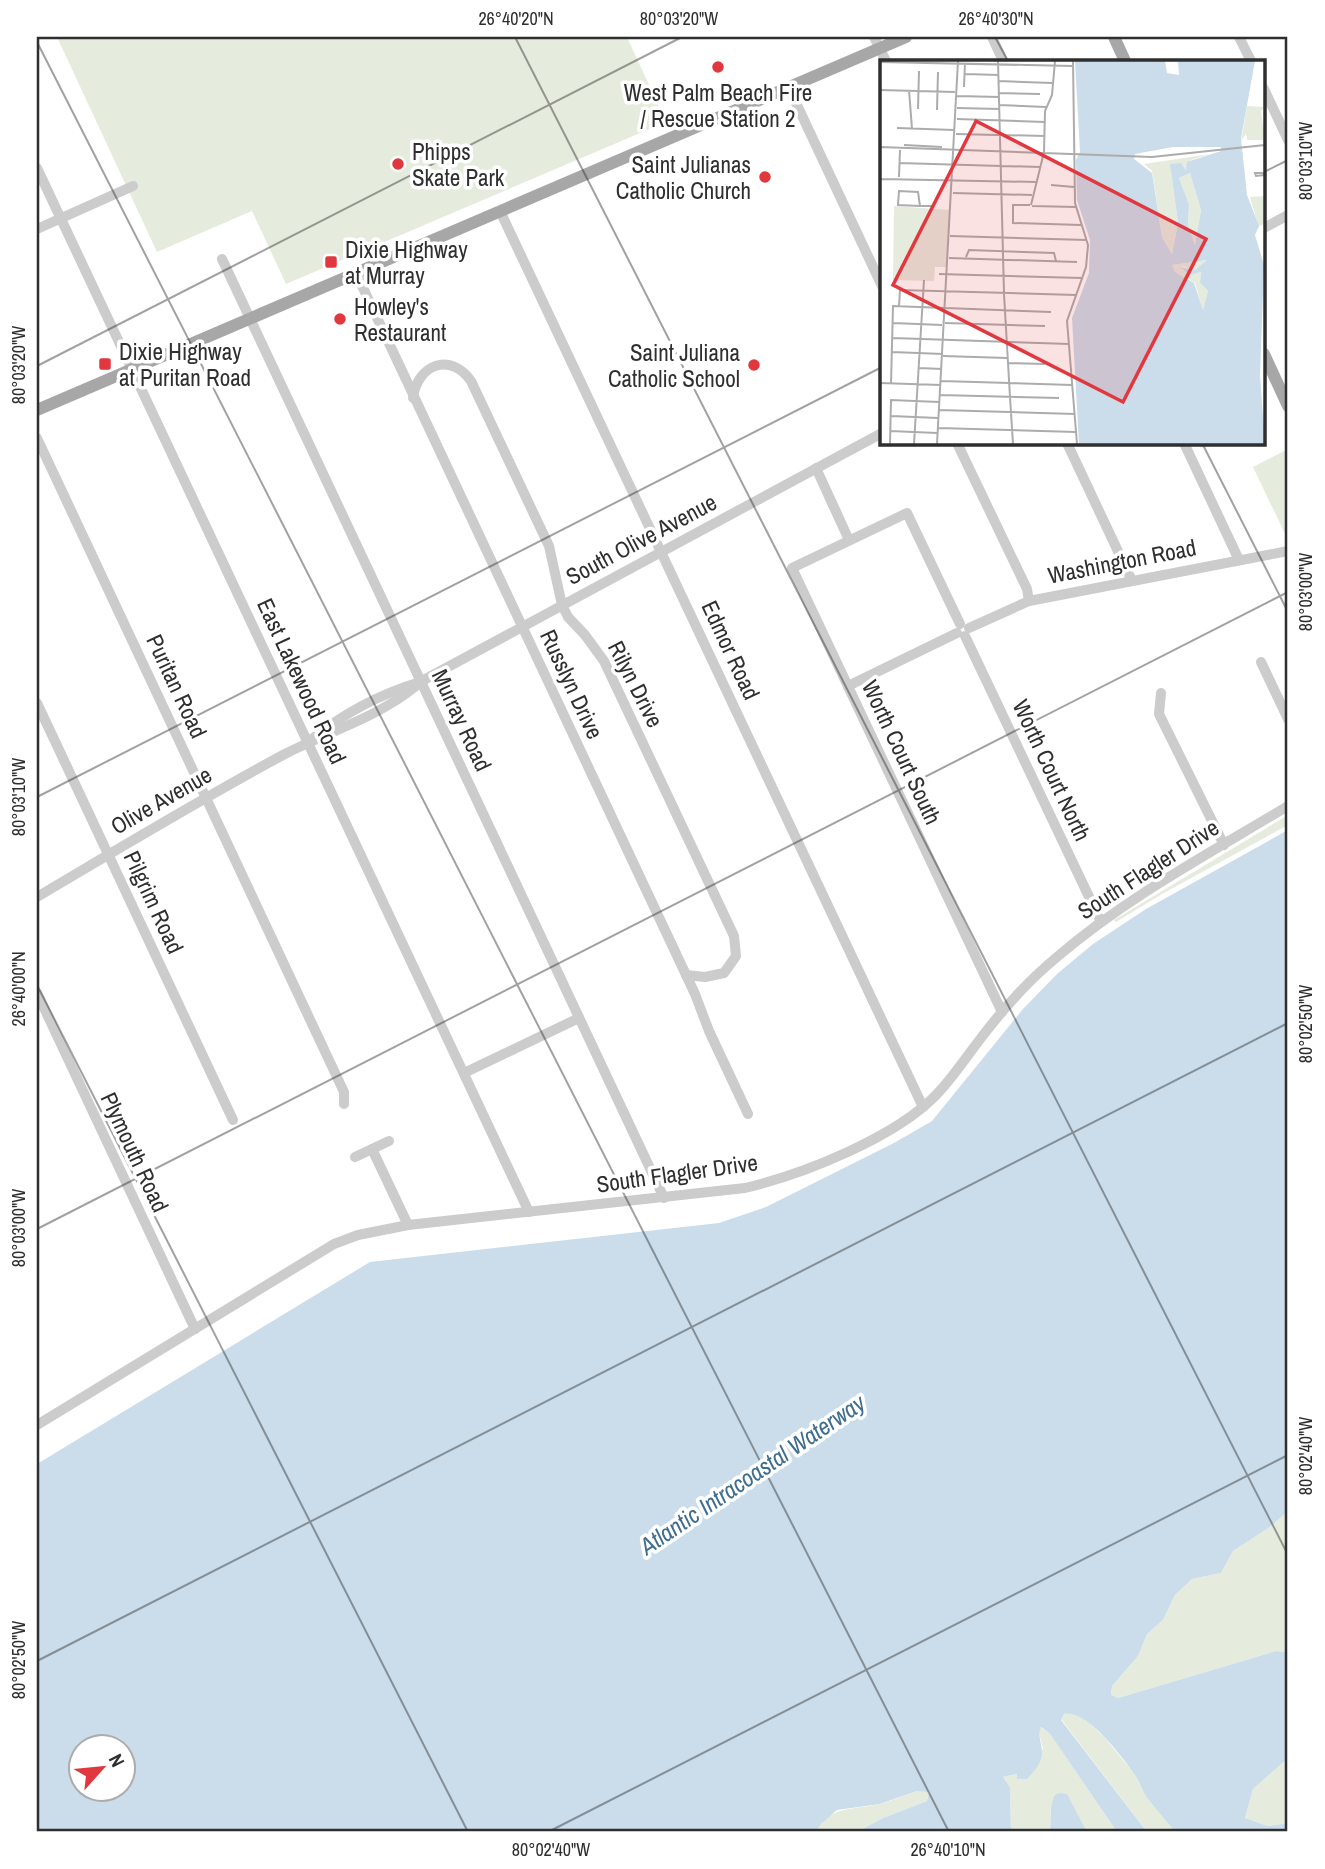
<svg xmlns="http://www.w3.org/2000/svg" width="1325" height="1869" viewBox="0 0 1325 1869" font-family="'Archivo Narrow',sans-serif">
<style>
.green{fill:#e5ecde}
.water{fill:#cbddeb;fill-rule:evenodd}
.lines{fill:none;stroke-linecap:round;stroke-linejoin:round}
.minor{stroke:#ccc;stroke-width:10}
.major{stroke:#a7a7a7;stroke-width:12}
.ticks{fill:none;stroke:#2f2f2f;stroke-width:2;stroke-opacity:0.45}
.poi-dot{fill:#e0383e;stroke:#fff;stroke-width:2.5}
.labels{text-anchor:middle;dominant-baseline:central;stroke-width:7;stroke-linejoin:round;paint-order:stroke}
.poi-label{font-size:23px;fill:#2f2f2f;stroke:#fff;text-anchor:start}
.street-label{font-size:23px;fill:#2f2f2f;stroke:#fff}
.water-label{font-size:24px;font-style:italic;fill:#3f6d8f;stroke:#fff}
.inset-road{fill:none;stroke:#acacac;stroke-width:2}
.view{fill:#e0383e;fill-opacity:0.15;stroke:#e0383e;stroke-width:3.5}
.inset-edge{fill:none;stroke:#2f2f2f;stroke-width:3.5}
.neatline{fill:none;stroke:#2f2f2f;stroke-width:2.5}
.ticks-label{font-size:18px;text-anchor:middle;fill:#2f2f2f}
</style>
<rect width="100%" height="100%" fill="#fff"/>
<!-- green -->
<g class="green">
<polygon points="57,37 627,37 666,122 286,284 252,211 157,252"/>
<polygon points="1288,449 1288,537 1287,538 1253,467"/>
<polygon points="1288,815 1288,825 1162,894 1116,922 1114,920"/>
<polygon points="1288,1511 1288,1652 1276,1651 1118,1698 1111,1696 1112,1686 1138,1656 1147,1634 1163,1620 1175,1595 1192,1579 1221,1573 1233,1551 1270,1527"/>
<polygon points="1070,1712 1083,1717 1105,1738 1136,1776 1146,1796 1175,1832 1147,1832 1061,1719 1064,1714"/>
<polygon points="1040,1727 1050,1734 1117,1832 1087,1832 1081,1822 1051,1808 1050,1832 1011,1832 1010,1787 1003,1777 1018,1774 1043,1749 1039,1733"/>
<polygon points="1288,1758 1288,1823 1268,1826 1245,1818 1253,1789"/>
<path d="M917,1791H929L927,1801L883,1818L857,1832H816C830,1805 854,1810 880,1804C892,1801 905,1795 917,1791Z"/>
</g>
<!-- water -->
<g class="water">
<path d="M1288,830V1511L1270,1527L1233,1551L1221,1573L1192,1579L1175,1595L1163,1620L1147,1634L1138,1656L1112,1686L1111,1695L1118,1698L1276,1651L1288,1652V1758L1253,1789L1245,1818L1268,1826L1288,1823V1832H1175C1166,1821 1157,1810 1148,1799C1142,1791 1140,1782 1135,1775C1123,1758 1086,1708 1064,1714L1061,1720L1147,1832H1117L1050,1734L1041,1727C1038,1734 1040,1737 1041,1744C1045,1760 1037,1768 1027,1779H1017V1774L1003,1777L1010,1787L1011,1832H857L883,1818L927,1801L929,1792L917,1791L880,1804L837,1810L821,1824L816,1832H37V1464L370,1262L719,1223L766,1207L894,1143L932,1121L1023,1009L1057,974L1093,944L1146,909ZM80,1746H122V1788H80Z"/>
<polygon points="1059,1793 1067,1794 1087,1832 1050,1832 1051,1808 1054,1796"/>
</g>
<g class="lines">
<!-- minor -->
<g class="minor">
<polyline points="874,37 886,61"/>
<polyline points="992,37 1003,61"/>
<polyline points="1239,37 1251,61"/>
<polyline points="789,88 882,286"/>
<polyline points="1264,89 1288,140"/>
<polyline points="37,168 529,1212"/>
<polyline points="500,211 923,1107"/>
<polyline points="1264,228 1288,215"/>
<polyline points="37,229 133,186"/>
<polyline points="222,259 664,1198"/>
<polyline points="356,273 695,994 709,1031 748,1114"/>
<path d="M413,398C417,365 450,351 471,381L549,546L562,605L568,617L585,635L604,661L734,936L736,956L724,973L705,977L686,975"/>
<polyline points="37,438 344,1092 344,1104"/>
<polyline points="957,443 1027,589 1029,601"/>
<polyline points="1067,443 1132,581"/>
<polyline points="1184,443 1239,560"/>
<polyline points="816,468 849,540"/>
<polyline points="960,624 907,513 792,568 1002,1012"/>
<polyline points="969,628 1029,601 1288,551"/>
<polyline points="965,636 1101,922"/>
<polyline points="1261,662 1288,719"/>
<polyline points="848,686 957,633"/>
<polyline points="1161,693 1159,714 1224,845"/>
<polyline points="37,703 233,1120"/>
<path d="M308,742C341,715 380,694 420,682L882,433"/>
<path d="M37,897C118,849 199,800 283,755C327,732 377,718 416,686"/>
<polyline points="37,993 195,1329"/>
<polyline points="464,1073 579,1018"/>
<polyline points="372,1149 408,1225"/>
<polyline points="355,1157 389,1141"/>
<path d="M37,1425L334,1244L358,1235L408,1225L745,1188C804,1174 897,1137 938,1093C954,1076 967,1056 981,1038C1003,1009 1029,980 1057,957C1127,897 1210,853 1288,806"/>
</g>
<!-- major -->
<g class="major">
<polyline points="1114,37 1125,61"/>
<polyline points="1264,354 1288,406"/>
<polyline points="37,410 906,37"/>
</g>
</g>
<!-- ticks -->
<path class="ticks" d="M515,37L1288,1555M995,37L1008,61M37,42L949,1832M1264,172L1288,160M37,366L682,37M1202,443L1288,612M37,797L882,367M37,985L468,1832M37,1229L1288,592M37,1661L1288,1023M548,1832L1288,1455"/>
<!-- markers -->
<g class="poi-dot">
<circle cx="718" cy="67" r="7"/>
<circle cx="398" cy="164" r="7"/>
<circle cx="765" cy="177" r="7"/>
<rect x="324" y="255" width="14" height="14" rx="3.5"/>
<circle cx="340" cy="319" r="7"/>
<rect x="98" y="357" width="14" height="14" rx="3.5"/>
<circle cx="754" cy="365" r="7"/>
</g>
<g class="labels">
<!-- poi labels -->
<g class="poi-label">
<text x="718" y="92" text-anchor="middle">West Palm Beach Fire<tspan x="718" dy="26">/ Rescue Station 2</tspan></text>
<text x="412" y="151">Phipps<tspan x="412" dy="26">Skate Park</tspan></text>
<text x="751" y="164" text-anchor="end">Saint Julianas<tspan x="751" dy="26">Catholic Church</tspan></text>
<text x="345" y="249">Dixie Highway<tspan x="345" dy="26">at Murray</tspan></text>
<text x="354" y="306">Howley's<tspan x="354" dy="26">Restaurant</tspan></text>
<text x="119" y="351">Dixie Highway<tspan x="119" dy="26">at Puritan Road</tspan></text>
<text x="740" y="352" text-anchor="end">Saint Juliana<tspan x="740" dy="26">Catholic School</tspan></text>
</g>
<!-- street labels -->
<g class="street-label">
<text transform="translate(641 539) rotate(-28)">South Olive Avenue</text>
<text transform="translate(1122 561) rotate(-11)">Washington Road</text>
<text transform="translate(731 650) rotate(65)">Edmor Road</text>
<text transform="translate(302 681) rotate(65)">East Lakewood Road</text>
<text transform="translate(572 684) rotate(65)">Russlyn Drive</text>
<text transform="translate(636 684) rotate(63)">Rilyn Drive</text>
<text transform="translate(177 686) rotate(65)">Puritan Road</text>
<text transform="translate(462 720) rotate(65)">Murray Road</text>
<text transform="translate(902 752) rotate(65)">Worth Court South</text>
<text transform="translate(1052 770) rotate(65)">Worth Court North</text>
<text transform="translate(161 800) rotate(-30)">Olive Avenue</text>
<text transform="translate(1148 869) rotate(-33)">South Flagler Drive</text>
<text transform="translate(154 902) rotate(65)">Pilgrim Road</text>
<text transform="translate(135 1152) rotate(65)">Plymouth Road</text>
<text transform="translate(677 1173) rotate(-8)">South Flagler Drive</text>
</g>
<!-- water labels -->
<g class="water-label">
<text transform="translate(752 1474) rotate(-34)">Atlantic Intracoastal Waterway</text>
</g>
</g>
<!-- overview -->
<g transform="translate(880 60)">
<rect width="385" height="385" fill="#fff"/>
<path d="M367,46L385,47L381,51L385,80H367L366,74L361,81ZM330,94L311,100L306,111H291L298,163L292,194L282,177L272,111L264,104ZM310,113L321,150L315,185L308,165L309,144L299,118ZM385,136V164L379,166L380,172L370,137ZM14,146L70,150L66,207H55L54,221L13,220ZM328,200L315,210L301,206L311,215L321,212L320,220L328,231L323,251L315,223L295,212L291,205Z" fill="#e5ecde"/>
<path d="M195,1H285L287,13L299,15L298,1H375L361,78L367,135L379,166L375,175L384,205L380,315L385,384H199L192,258L209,213L210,180L197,140L196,100L200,92ZM341,87V91L307,102L306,111L301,103L290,104L298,163L292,194L282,177L272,113L254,99L255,94L293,87ZM310,113L321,150L315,185L308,165L309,144L299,118ZM327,200L315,210L300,207L311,215L321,212L320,222L328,231L323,250L314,223L295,212L292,205Z" fill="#cbddeb" fill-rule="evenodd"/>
<path class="inset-road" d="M118,1L124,233M193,1L195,143L208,185L206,207L187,261L197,384M0,2L192,6M85,14L119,15M119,21L172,23M84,27L85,3M0,30L75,32M29,30L32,69M119,33L160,34M77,36L119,37M119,45L166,47M77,48L120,49M38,49L39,11M57,50L58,12M77,59L165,62M17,68L74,70M76,74L165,76M24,85L62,87M0,87V201M0,87L272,97L385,85M19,103L160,107M375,113H383L385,115L376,116ZM19,117L20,90M0,119L156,122M171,125L194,127M73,133L152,135M150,145H133V163L201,165M151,145L164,92L165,51L172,35L175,1M40,146L38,132L19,131L18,145L40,146H54M152,146L196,147M70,176L207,180M86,197L89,190L174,193L176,201M69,198L197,202M59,214L202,218M124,234L130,337M19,246L20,230L196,235M13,263L62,265M65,263L165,266M13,278L189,284M12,292L63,294M63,296L127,298M128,303L165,304M39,308L62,309M61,321L192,325M0,323L61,325M11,324L13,246L171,252M60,335L179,338M130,337L133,384M59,350L195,354M11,356L58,358M58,368L196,372M10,371L57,373M10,384L11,340L59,342M34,384L44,220M57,384L78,1"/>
<path class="view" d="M96,61L326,179L243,342L13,225Z"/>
<rect width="385" height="385" class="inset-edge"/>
</g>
<!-- border -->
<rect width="1325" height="1869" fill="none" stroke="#ffffff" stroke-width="77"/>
<!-- north arrow -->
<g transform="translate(102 1768) rotate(63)"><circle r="33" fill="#ffffff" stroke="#acacac" stroke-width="2"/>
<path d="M0-5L12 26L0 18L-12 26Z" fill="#e0383e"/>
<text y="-10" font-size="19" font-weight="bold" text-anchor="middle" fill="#2f2f2f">N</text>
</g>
<rect x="38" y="38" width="1248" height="1792" class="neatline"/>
<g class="ticks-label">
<text x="516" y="25">26°40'20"N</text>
<text x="679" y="25">80°03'20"W</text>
<text x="996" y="25">26°40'30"N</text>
<text transform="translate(1306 161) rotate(-90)" y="6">80°03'10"W</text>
<text transform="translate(19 365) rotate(-90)" y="6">80°03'20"W</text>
<text transform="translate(1306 592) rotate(-90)" y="6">80°03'00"W</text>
<text transform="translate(19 797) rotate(-90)" y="6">80°03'10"W</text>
<text transform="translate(19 989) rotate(-90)" y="6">26°40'00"N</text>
<text transform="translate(1306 1024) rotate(-90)" y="6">80°02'50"W</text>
<text transform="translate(19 1228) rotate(-90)" y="6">80°03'00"W</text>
<text transform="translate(1306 1456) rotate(-90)" y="6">80°02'40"W</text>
<text transform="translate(19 1660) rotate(-90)" y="6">80°02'50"W</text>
<text x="551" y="1856">80°02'40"W</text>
<text x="948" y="1856">26°40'10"N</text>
</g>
</svg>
